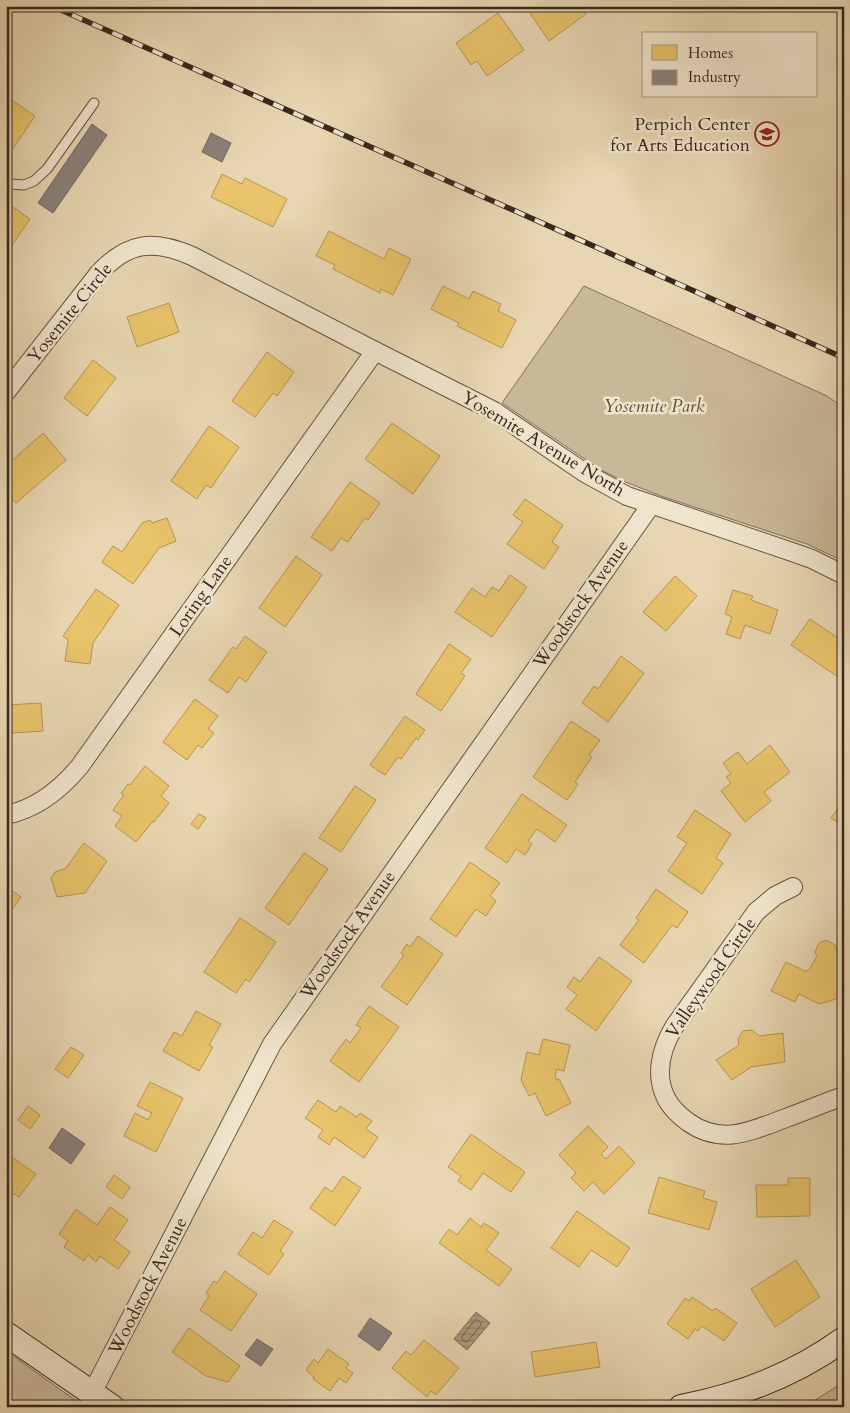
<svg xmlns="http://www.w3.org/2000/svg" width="850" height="1413" viewBox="0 0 850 1413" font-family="Cardo,serif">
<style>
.green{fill:#c9b898;stroke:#80705a}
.water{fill:url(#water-rules);stroke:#7e6d57}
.homes{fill:#e9c46a;stroke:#b49553}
.industry{fill:#8a817c;stroke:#71665f}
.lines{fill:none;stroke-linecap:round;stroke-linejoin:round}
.shore{stroke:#72624d;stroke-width:1}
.lane-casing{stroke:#645441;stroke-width:11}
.street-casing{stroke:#645441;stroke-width:20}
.secondary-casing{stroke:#38281c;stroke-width:26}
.lane{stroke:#efe4cc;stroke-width:9}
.street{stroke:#efe4cc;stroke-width:18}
.secondary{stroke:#efe4cc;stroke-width:24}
.rail-casing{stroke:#38281c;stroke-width:5.5}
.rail{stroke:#efe4cc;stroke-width:4;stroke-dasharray:11;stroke-linecap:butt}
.labels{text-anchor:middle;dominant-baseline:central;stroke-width:5;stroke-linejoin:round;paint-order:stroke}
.poi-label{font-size:18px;fill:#38281c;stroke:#efe4cc;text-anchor:end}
.street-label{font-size:18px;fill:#38281c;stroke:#efe4cc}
.park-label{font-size:18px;font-style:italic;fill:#5c4c3b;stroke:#efe4cc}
</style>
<defs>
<pattern id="water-rules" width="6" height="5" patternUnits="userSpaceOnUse" patternTransform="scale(1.25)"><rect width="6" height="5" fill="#ac9b7e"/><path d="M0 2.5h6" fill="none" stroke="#8d7e66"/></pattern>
</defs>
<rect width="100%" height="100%" fill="#e7d6b1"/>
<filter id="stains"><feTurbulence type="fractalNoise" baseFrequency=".004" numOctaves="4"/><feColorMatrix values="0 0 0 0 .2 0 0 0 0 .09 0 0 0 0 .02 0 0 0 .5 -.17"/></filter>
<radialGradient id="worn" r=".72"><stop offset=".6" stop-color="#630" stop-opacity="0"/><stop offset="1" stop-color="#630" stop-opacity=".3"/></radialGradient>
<!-- green -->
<g class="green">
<polygon points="584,286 827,396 844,408 844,555 841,560 807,544 661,496 623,481 601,470 502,403"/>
<polygon points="6,1351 85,1407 6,1407"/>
<polygon points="844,1382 844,1407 804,1407"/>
</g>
<!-- water -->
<polygon class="water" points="476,1312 490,1323 467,1350 454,1339"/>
<!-- homes -->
<g class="homes">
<polygon points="525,6 581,6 586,14 549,41"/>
<polygon points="498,13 524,50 487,76 477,61 471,65 456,43"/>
<polygon points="6,96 35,116 10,153 6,151"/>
<polygon points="222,174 242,184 245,178 287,199 273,227 211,197"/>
<polygon points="6,202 30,219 6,254"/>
<polygon points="329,231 384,259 389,248 411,259 393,295 381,289 380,293 333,269 335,265 316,256"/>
<polygon points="443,286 469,299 473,291 501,304 498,311 516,320 502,348 457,326 459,323 431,309"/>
<polygon points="169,303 179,332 137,347 127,317"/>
<polygon points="267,352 294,372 277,396 273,393 255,417 232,401"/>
<polygon points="93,360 116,378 87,416 64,398"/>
<polygon points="392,423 440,456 413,494 365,459"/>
<polygon points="209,426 239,447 211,488 206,485 197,499 171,481"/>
<polygon points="43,433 66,460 16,503 6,492 6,473 12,468 8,464"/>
<polygon points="350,482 380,503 368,520 365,518 348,542 341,538 332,551 311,537"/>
<polygon points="525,499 563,525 552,542 559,547 544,569 507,544 523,522 513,515"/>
<polygon points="167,518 176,541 159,548 133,584 102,562 113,546 122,552 142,523 150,520 152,523"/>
<polygon points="296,556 322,575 285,627 259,608"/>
<polygon points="510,575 527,587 492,637 455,612 472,588 485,597 492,587 499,591"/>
<polygon points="675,576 697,596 666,631 643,612"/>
<polygon points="96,589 119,605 93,643 90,664 65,661 68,640 63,636"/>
<polygon points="733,590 753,596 751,600 778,610 770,634 745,625 740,639 726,634 732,617 725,614"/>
<polygon points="810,619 844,642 844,681 791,645"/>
<polygon points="245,636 267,652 246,682 239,677 228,693 209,680 233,647 236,649"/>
<polygon points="449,644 471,659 461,673 465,676 441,711 416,694"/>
<polygon points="621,656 644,673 608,722 582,703 594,686 598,689"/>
<polygon points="195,699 218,716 208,729 214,733 202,748 198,745 187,760 163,742"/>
<polygon points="41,703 43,731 12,733 10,753 6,752 6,705"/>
<polygon points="405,716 425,730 418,740 416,738 401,759 398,757 385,775 370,765"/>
<polygon points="571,721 600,740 589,755 592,757 575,782 578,784 567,800 533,777"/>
<polygon points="770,745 790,772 764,792 771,801 745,822 721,791 731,783 726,777 731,774 723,763 738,752 747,764"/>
<polygon points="145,766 169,786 161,796 169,803 154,822 153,821 136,842 115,826 122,816 113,810 124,795 121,793 128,784 130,785"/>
<polygon points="355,786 376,800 341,852 319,838"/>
<polygon points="522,794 567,825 555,842 537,829 528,841 532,844 525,855 516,849 507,863 485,848"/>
<polygon points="844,800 844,826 831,818"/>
<polygon points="695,810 731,834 716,858 723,863 702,894 668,871 687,843 677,837"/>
<polygon points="199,814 206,818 198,829 191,824"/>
<polygon points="84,843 107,861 85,893 57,897 51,878 55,872 66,868"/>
<polygon points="304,853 328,869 289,925 265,908"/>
<polygon points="470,862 500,883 490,896 496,901 486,916 476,909 456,937 430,919"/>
<polygon points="6,886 21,897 6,918"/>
<polygon points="656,889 688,912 677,928 672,925 644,963 620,945 639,920 636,918"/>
<polygon points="240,918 276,942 249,982 246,979 236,993 204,972"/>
<polygon points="418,936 443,954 407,1005 381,987 404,955 401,953 407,944 410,947"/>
<polygon points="826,940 835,945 844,969 844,973 839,984 843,997 819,1004 799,994 795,1002 771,991 786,962 805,971 809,970 817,956 815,952 819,943"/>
<polygon points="599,957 632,981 596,1031 566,1009 577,995 567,987 574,977 580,982"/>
<polygon points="369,1006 399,1027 359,1082 330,1061 346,1039 350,1043 361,1028 356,1025"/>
<polygon points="196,1011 221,1024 209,1045 213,1047 199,1071 163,1051 174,1032 182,1036"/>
<polygon points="752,1030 759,1036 783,1033 785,1062 751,1067 732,1080 716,1060 739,1045 738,1039 743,1031"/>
<polygon points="543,1039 570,1045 564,1071 557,1069 555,1076 557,1080 559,1079 571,1103 546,1116 535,1093 529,1096 521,1080 527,1052 539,1055"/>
<polygon points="71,1047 84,1055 68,1078 55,1069"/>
<polygon points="150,1082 183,1098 156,1152 124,1136 135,1113 148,1120 152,1113 137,1106"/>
<polygon points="318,1100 336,1112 340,1106 357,1117 360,1113 372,1121 366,1129 378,1137 364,1158 334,1137 329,1145 318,1137 323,1130 305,1118"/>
<polygon points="28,1106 40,1115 30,1129 18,1120"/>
<polygon points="588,1126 608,1147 601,1154 606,1159 619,1146 635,1163 604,1194 593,1182 584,1191 571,1178 576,1173 559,1155"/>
<polygon points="471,1134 525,1172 511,1192 483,1173 471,1190 458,1181 461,1176 448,1167"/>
<polygon points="6,1153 36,1174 19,1197 6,1189"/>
<polygon points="114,1175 130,1187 122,1199 106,1187"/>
<polygon points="343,1176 361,1188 335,1226 310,1208 325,1187 332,1192"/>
<polygon points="659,1177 705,1191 703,1198 717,1202 709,1230 648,1213"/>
<polygon points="788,1178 810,1178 810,1216 757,1217 756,1185 788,1185"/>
<polygon points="110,1207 128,1220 114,1240 130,1252 118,1269 100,1256 96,1262 88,1255 84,1261 64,1247 68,1241 59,1234 76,1209 97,1225"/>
<polygon points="577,1211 630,1248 617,1267 591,1250 579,1267 551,1248"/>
<polygon points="470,1218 481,1227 484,1223 499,1233 486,1250 512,1269 499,1286 439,1243 449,1229 457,1235"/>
<polygon points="274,1220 293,1232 280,1251 284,1254 269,1275 238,1254 253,1232 262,1238"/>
<polygon points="796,1260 820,1297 775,1327 751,1289"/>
<polygon points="225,1271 257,1294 231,1331 200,1310 209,1296 206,1293 214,1281 217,1283"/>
<polygon points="692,1297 713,1311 715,1308 737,1323 724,1341 702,1326 698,1331 695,1329 688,1339 667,1324 685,1298 689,1301"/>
<polygon points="189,1328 240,1366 228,1382 206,1376 172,1352"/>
<polygon points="424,1340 459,1368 436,1395 431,1391 427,1397 392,1368 406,1351 411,1355"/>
<polygon points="596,1342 600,1367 535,1377 531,1352"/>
<polygon points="328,1349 349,1364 346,1368 353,1373 346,1383 339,1378 330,1391 313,1379 314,1377 306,1370 314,1359 318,1363"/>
</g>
<!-- industry -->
<g class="industry">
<polygon points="92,124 107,135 53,213 38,203"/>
<polygon points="211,133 231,143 222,162 202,152"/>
<polygon points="62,1128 85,1144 71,1164 49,1148"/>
<polygon points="370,1318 392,1333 379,1351 358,1336"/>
<polygon points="257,1339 273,1349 261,1366 245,1355"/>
</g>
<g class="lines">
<!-- shore -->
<polygon class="shore" points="475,1320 478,1320 481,1323 481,1325 468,1341 465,1342 462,1339 462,1337"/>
<!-- lane casing -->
<g class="lane-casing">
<polyline id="lane" points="6,182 10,184 24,185 34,181 47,169 94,103"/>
</g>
<!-- street casing -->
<g class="street-casing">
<g id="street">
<path d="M6,392L99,273C128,242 153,239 192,256L375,351L494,411L585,473L627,496L795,553L812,559L844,575"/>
<path d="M6,815C36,809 61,789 80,766L375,351"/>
<path d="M793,887L775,896L756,912L674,1027C661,1049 654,1076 667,1100C672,1109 680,1116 688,1122C722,1146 751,1131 786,1118C805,1111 824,1103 844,1096"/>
<polyline points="92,1393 272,1044 286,1024 651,505"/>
</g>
</g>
<!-- secondary casing -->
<g class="secondary-casing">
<g id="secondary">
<polyline points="6,1334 112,1407"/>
<path d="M681,1407C738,1396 796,1374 844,1339"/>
</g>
</g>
<!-- lane -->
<use href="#lane" class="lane"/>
<!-- street -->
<use href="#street" class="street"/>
<!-- secondary -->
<use href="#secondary" class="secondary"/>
<!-- rail casing -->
<g class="rail-casing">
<polyline id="rail" points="52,6 504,206 844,358"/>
</g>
<!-- rail -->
<use href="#rail" class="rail"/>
</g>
<!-- icons -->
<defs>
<g id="school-ring" transform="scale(1.25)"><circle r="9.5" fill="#efe4cc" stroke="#8f2418" stroke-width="1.5"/><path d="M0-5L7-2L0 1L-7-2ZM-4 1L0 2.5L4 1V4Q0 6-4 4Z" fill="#8f2418"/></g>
</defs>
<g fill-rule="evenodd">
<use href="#school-ring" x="767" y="134"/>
</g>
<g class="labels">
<!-- poi labels -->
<g class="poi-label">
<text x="750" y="124">Perpich Center<tspan x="750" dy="21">for Arts Education</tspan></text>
</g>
<!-- street labels -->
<g class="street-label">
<text transform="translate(70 313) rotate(-51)">Yosemite Circle</text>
<text transform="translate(543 444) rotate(31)">Yosemite Avenue North</text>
<text transform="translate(201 596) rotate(-55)">Loring Lane</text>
<text transform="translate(581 604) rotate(-55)">Woodstock Avenue</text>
<text transform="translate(348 935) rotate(-55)">Woodstock Avenue</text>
<text transform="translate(711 978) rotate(-55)">Valleywood Circle</text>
<text transform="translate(148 1286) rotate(-63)">Woodstock Avenue</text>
</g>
<!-- park labels -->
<g class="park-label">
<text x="654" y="406">Yosemite Park</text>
</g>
</g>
<!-- margin -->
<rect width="850" height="1413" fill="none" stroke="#e7d6b1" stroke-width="25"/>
<rect x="8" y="8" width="835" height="1398" fill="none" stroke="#38281c" stroke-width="2.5"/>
<rect x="12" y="12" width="825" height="1388" fill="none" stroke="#38281c"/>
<!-- legend -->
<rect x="642" y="32" width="175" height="65" fill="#efe4cc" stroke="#a69986"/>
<rect x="652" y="45" width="25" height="15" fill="#e9c46a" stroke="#a69986"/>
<text x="688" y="58" font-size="15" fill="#38281c">Homes</text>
<rect x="652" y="70" width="25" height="15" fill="#8a817c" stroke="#a69986"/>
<text x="688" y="82" font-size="15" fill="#38281c">Industry</text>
<rect width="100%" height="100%" filter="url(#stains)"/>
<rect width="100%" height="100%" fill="url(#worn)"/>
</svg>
